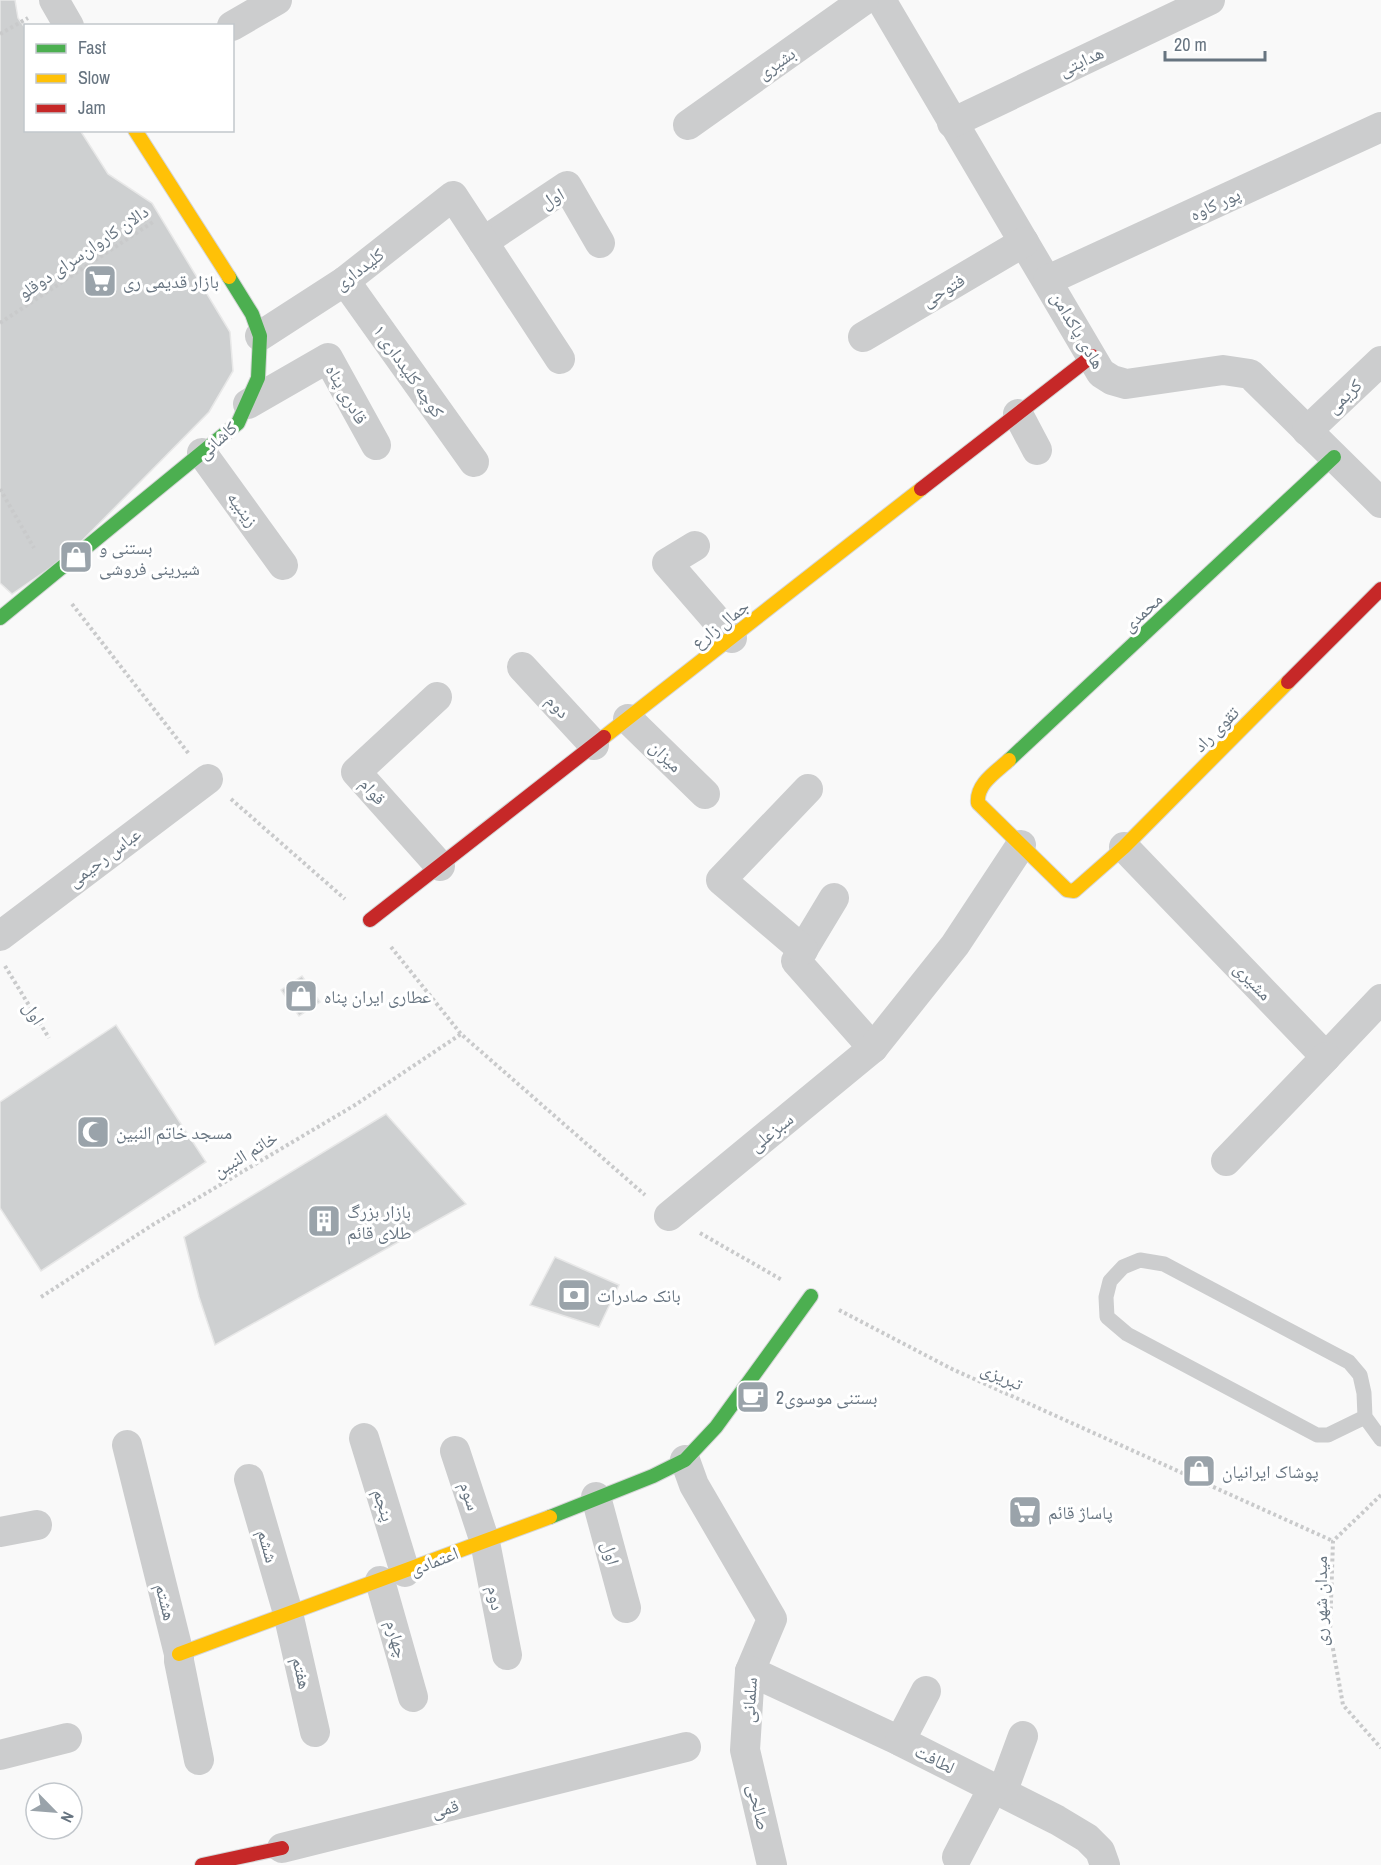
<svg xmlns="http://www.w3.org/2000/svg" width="1381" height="1865" viewBox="0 0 1381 1865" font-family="'Archivo Narrow','Noto Naskh Arabic',sans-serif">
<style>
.building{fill:#ced0d1;stroke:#e8e8e8;stroke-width:1.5}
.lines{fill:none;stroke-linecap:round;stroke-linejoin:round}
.fast-casing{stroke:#d5d6d7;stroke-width:16}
.slow-casing{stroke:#d5d6d7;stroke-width:16}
.jam-casing{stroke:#d5d6d7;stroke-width:16}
.path{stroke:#c9cacb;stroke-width:4;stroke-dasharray:3 3;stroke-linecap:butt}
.lane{stroke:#cccdce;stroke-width:15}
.street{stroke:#cccdce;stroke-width:30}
.fast{stroke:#4caf50;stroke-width:14}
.slow{stroke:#ffc107;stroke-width:14}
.jam{stroke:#c62828;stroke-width:14}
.labels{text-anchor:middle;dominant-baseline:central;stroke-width:6;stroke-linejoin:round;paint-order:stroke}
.street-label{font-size:18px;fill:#677480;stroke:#fff}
.poi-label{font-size:18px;fill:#677480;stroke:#fff;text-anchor:start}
</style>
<rect width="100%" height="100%" fill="#f9f9f9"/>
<!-- building -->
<g class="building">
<polygon points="0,0 15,0 18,18 26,29 26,130 80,130 108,174 152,203 230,332 233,371 209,412 66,557 12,594 0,583"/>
<polygon points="302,976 320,1002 299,1016 281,990"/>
<polygon points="116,1025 206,1162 41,1271 0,1208 0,1102"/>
<polygon points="386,1114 466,1204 215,1345 199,1297 184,1237"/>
<polygon points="555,1257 619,1285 599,1327 530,1305"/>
</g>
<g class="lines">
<!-- fast casing -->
<g class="fast-casing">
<g id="fast">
<polyline points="0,618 238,423 258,378 260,336 252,314 229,277"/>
<polyline points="1009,760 1334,457"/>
<polyline points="550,1517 653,1476 685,1460 716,1427 811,1296"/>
</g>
</g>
<!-- slow casing -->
<g class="slow-casing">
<g id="slow">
<polyline points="135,130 229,277"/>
<polyline points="604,737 921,489"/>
<path d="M1009,760C996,772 976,784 978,803L1067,890L1074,891L1124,847L1288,682"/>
<polyline points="179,1654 550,1517"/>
</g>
</g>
<!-- jam casing -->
<g class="jam-casing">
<g id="jam">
<polyline points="921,489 1092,356"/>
<polyline points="1288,682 1381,589"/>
<polyline points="370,920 604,737"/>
<polyline points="202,1865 282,1848"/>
</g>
</g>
<!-- path -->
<g class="path">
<polyline points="0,34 28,18"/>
<polyline points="0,323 153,222"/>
<polyline points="0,489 34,548"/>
<polyline points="72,604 189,754"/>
<polyline points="231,799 345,899"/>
<polyline points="391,947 461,1034 645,1195"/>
<polyline points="5,966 49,1038"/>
<polyline points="700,1233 782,1280"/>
<polyline points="41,1297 154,1224 355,1105 461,1034"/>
<polyline points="839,1310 952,1369 1333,1541"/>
<polyline points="1381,1495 1333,1541 1330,1632 1343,1705 1381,1748"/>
</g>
<!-- lane -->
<polyline class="lane" points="1365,1417 1328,1435 1317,1435 1127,1334 1107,1317 1106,1297 1110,1281 1123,1267 1140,1260 1164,1264 1349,1362 1360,1375 1364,1393 1365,1417 1381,1439"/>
<!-- street -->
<g class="street">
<polyline points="54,0 69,26"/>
<polyline points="881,0 1101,373 1112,380 1126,384 1223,370 1250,374 1381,503"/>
<polyline points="232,26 277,0"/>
<polyline points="952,123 1210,0"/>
<polyline points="688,125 864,0"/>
<polyline points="483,242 567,186 600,243"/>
<polyline points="1048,280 1381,127"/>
<polyline points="345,281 474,462"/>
<polyline points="260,336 345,281 453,196 560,359"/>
<polyline points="863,337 1024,242"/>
<polyline points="248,404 328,358 376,445"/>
<polyline points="1018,414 1037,450"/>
<polyline points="1307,431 1381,361"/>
<polyline points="202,453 283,565"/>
<polyline points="695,546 667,563 732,638"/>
<polyline points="522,667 594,745"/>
<polyline points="437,697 356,772 440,866"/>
<polyline points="628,719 705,794"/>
<polyline points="1124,847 1326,1057 1381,999"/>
<polyline points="834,898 796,961 873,1048"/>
<polyline points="0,936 208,779"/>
<polyline points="803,950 721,880 808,789"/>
<polyline points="1226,1161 1326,1057"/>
<polyline points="669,1216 873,1048 955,945 1021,845"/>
<polyline points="364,1438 405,1572"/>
<polyline points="127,1445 179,1654 179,1661 199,1760"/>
<polyline points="455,1451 485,1542 507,1655"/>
<polyline points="685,1460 694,1485 772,1619 750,1671 745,1750 772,1865"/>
<polyline points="249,1479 288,1613 315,1732"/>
<polyline points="596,1497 626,1608"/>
<polyline points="0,1532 37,1525"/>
<polyline points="380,1581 413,1697"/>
<polyline points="750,1671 900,1741 1057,1820 1087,1838 1100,1851 1105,1865"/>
<polyline points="900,1741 926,1691"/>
<polyline points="0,1755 67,1738"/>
<polyline points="1002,1793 1023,1736"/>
<polyline points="282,1848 686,1747"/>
<polyline points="957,1857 993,1788"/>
</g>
<!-- fast -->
<use href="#fast" class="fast"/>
<!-- slow -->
<use href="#slow" class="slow"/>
<!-- jam -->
<use href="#jam" class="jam"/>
</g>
<!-- icons -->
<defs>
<g id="supermarket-square" transform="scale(1.725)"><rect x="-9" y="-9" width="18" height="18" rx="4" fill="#9aa3aa" stroke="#fff"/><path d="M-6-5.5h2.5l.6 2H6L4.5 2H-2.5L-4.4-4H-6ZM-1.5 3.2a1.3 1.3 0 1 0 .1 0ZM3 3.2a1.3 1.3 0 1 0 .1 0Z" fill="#fff"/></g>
<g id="shop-square" transform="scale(1.725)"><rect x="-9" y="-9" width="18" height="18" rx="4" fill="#9aa3aa" stroke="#fff"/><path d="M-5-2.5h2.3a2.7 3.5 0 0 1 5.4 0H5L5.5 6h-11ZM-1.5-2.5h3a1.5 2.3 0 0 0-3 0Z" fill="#fff"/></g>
<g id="mosque-square" transform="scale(1.725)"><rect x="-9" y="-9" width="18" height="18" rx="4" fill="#9aa3aa" stroke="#fff"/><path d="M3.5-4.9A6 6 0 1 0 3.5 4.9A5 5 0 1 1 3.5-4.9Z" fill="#fff"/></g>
<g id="building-square" transform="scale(1.725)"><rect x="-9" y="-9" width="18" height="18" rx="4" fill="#9aa3aa" stroke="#fff"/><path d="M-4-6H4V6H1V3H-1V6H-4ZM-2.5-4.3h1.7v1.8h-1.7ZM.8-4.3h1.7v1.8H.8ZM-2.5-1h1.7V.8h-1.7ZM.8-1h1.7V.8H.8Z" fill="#fff"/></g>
<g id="bank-square" transform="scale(1.725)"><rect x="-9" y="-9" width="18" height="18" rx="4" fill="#9aa3aa" stroke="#fff"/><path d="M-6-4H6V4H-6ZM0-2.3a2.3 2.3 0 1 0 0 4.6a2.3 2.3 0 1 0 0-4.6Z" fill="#fff"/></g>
<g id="cafe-square" transform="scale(1.725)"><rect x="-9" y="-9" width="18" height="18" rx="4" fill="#9aa3aa" stroke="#fff"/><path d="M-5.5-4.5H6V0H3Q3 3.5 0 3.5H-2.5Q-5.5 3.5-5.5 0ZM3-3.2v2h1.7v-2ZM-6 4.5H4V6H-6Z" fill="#fff"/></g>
</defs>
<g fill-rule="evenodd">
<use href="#supermarket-square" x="100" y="281"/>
<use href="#shop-square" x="76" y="557"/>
<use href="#shop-square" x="301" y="996"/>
<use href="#mosque-square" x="93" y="1132"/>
<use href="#building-square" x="324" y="1221"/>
<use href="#bank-square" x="574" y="1295"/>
<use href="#cafe-square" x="753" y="1397"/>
<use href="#shop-square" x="1199" y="1471"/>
<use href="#supermarket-square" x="1025" y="1512"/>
</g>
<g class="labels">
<!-- street labels -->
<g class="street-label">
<text transform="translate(1081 61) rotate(-25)">هدایتی</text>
<text transform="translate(776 63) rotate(-35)">بشیری</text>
<text transform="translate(552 198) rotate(-29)">اول</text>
<text transform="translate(1215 204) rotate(-25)">پور کاوه</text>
<text transform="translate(83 252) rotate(-34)">دالان کاروان‌سرای دوقلو</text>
<text transform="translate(359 269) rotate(-37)">کلیدداری</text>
<text transform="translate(943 290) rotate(-31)">فتوحی</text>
<text transform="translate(1078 330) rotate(59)">هادی پاکدامن</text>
<text transform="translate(409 371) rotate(55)">کوچه کلیدداری ۱</text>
<text transform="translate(347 394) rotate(60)">قادری پناه</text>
<text transform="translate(1344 396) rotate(-44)">کریمی</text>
<text transform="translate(217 440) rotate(-42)">کاشانی</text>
<text transform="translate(243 509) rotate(54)">زینبیه</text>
<text transform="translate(1142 612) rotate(-43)">محمدی</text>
<text transform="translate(720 624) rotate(-38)">جمال زارع</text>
<text transform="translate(558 706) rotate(47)">دوم</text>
<text transform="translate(1216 729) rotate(-45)">تقوی راد</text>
<text transform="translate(666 756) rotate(44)">میزان</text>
<text transform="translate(373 791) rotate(48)">قوام</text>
<text transform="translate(104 857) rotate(-37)">عباس رحیمی</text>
<text transform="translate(1253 981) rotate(46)">مشیری</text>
<text transform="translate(34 1013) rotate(58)">اول</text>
<text transform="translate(771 1132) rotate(-39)">سبزعلی</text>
<text transform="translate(245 1154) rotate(-31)">خاتم النبین</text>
<text transform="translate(1002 1376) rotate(24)">تبریزی</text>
<text transform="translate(470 1496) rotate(72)">سوم</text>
<text transform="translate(384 1505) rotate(73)">پنجم</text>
<text transform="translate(268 1546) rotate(74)">ششم</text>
<text transform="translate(611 1553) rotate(75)">اول</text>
<text transform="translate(434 1561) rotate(-21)">اعتمادی</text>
<text transform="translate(496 1598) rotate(79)">دوم</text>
<text transform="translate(1320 1601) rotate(-90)">میدان شهر ری</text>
<text transform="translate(166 1602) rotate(76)">هشتم</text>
<text transform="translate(397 1639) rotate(74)">چهارم</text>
<text transform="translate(302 1673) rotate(77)">هفتم</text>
<text transform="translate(749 1700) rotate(-86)">سلمانی</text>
<text transform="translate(935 1759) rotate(27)">لطافت</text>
<text transform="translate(759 1807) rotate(77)">صالحی</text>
<text transform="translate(445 1808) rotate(-14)">قمی</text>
</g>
<!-- poi labels -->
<g class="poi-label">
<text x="123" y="281">بازار قدیمی ری</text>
<text x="99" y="547">بستنی و<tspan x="99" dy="21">شیرینی فروشی</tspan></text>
<text x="324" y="996">عطاری ایران پناه</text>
<text x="116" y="1132">مسجد خاتم النبین</text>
<text x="347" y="1211">بازار بزرگ<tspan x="347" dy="21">طلای قائم</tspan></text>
<text x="597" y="1295">بانک صادرات</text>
<text x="776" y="1397">بستنی موسوی2</text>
<text x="1222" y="1471">پوشاک ایرانیان</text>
<text x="1048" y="1512">پاساژ قائم</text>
</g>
</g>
<!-- legend -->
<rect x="24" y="24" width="210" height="108" fill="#ffffff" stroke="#c2c7cc" stroke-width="1.5"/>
<rect x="36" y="44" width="30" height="9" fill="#4caf50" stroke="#c2c7cc" stroke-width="1.5"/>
<text x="78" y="54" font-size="18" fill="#677480">Fast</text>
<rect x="36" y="74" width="30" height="9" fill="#ffc107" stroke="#c2c7cc" stroke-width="1.5"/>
<text x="78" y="84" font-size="18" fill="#677480">Slow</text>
<rect x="36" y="104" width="30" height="9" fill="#c62828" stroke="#c2c7cc" stroke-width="1.5"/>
<text x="78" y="114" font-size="18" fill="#677480">Jam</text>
<!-- north arrow -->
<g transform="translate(54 1811) rotate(115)"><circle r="28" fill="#ffffff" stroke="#c2c7cc" stroke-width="1.5"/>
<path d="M0-4.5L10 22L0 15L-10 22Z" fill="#9aa3aa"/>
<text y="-9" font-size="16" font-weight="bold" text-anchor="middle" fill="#677480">N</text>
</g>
<!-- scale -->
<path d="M1165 51v9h100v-9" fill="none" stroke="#677480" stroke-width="3"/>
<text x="1174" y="51" font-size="18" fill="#677480" stroke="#ffffff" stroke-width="4.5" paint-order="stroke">20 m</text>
</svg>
